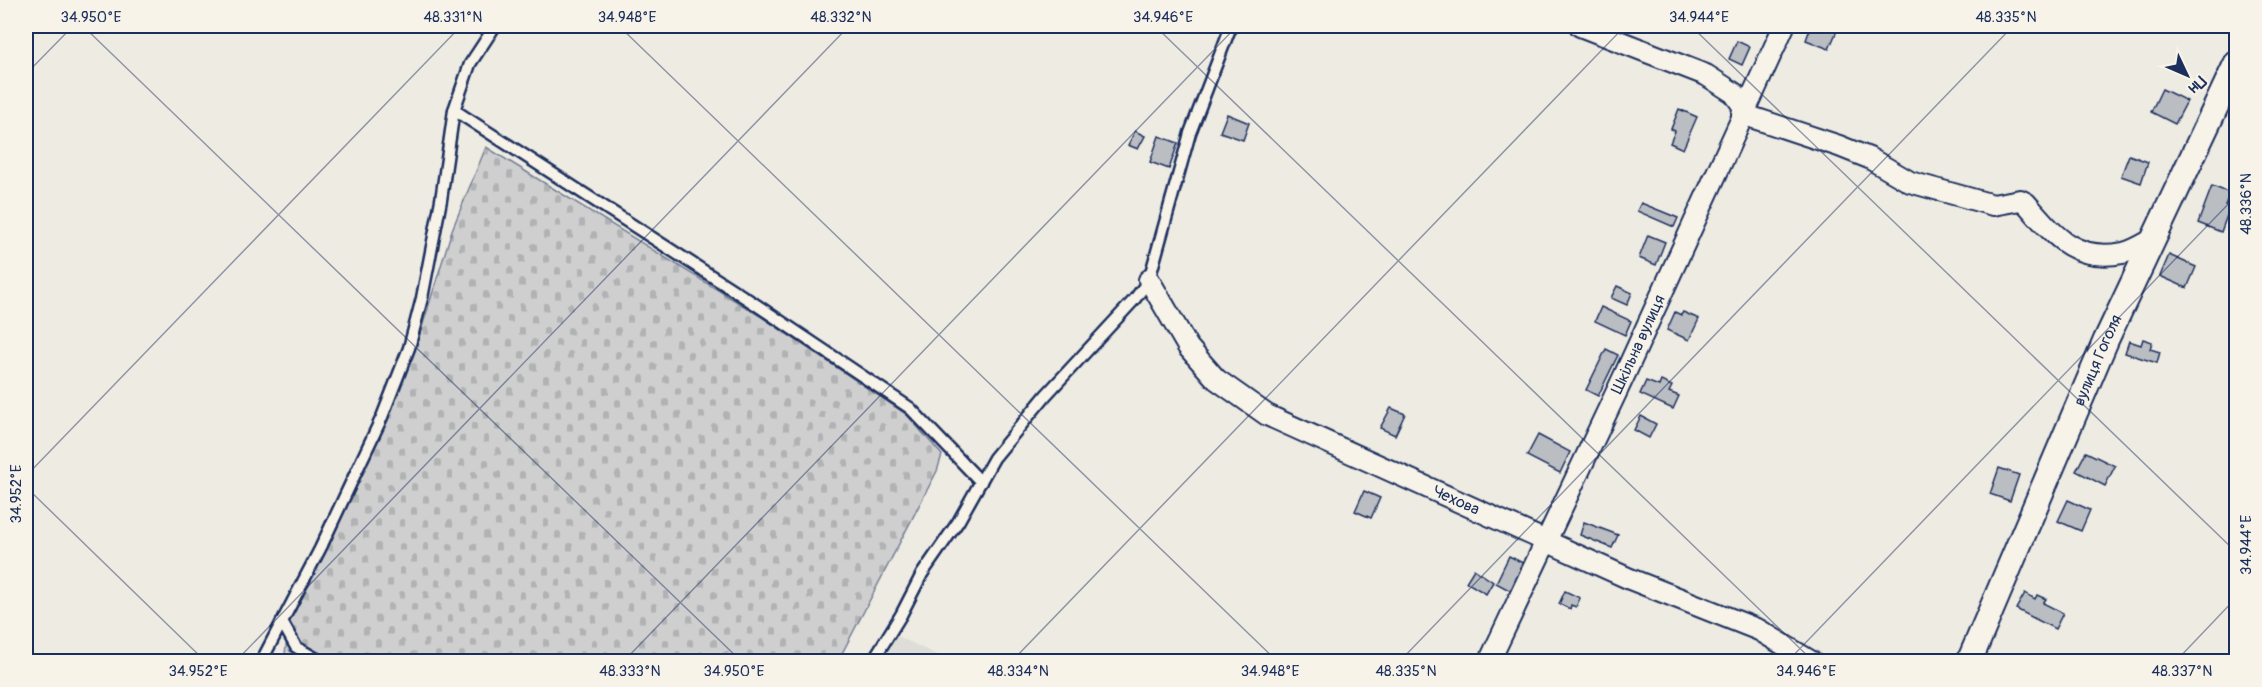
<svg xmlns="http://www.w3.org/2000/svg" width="2262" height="687" viewBox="0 0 2262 687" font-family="Pangolin,sans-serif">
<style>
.built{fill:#deddd8}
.cemetery{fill:url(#cemetery-stones);stroke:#757f96;stroke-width:1.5}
.building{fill:#babdc2;stroke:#1b2f5e;stroke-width:1.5}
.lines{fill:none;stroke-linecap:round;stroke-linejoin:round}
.service-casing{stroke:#1b2f5e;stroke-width:15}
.minor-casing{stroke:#1b2f5e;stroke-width:24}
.tertiary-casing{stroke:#1b2f5e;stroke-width:28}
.service{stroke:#f7f3e8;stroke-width:10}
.minor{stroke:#f7f3e8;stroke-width:20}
.tertiary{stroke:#f7f3e8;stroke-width:24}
.ticks{fill:none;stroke:#1b2f5e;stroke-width:1.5;stroke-opacity:0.45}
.labels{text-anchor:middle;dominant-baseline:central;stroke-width:4.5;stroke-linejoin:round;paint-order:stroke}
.street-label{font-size:16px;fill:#1b2f5e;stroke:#f7f3e8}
.neatline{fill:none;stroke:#1b2f5e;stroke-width:2}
.ticks-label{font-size:15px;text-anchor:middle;fill:#1b2f5e}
</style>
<defs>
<pattern id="cemetery-stones" width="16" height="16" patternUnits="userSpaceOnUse" patternTransform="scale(1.5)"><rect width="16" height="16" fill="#cfcfcf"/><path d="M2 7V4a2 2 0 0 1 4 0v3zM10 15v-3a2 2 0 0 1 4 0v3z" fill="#b1b2b4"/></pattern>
</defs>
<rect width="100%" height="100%" fill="#eeebe2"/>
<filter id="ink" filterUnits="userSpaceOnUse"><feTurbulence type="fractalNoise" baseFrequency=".0167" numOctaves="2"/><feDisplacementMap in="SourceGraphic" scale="12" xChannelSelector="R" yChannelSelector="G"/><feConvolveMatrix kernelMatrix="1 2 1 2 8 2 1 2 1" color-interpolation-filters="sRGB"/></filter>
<g filter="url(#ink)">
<!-- built -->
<polygon class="built" points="893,634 950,661 879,662"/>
<!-- cemetery -->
<polygon class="cemetery" points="486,147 760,316 907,415 942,455 937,471 838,661 284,662 289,622 356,484 415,350 452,230"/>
<!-- building -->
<g class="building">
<polygon points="1811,26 1839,26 1829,49 1806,40"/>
<polygon points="1737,41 1750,47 1742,65 1729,59"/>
<polygon points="2162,89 2187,101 2175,124 2151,112"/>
<polygon points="1679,109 1697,117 1683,149 1670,143 1675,131 1671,129"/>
<polygon points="1227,114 1249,123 1243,140 1220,132"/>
<polygon points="1135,131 1145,136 1138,149 1128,145"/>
<polygon points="1159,136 1178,143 1169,169 1150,162"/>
<polygon points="2129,155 2148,162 2141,183 2121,176"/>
<polygon points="2212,186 2230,193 2225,205 2230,207 2221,232 2198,223"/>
<polygon points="1641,203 1678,218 1674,227 1637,211"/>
<polygon points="1648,235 1665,242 1656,265 1639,258"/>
<polygon points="2169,255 2196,267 2187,288 2160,276"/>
<polygon points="1617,286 1632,293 1627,305 1611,298"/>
<polygon points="1601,307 1631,321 1625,335 1595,321"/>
<polygon points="1675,312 1681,315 1683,312 1699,319 1689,340 1667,330"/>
<polygon points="2143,339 2152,342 2150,349 2160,352 2157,363 2125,353 2129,341 2141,345"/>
<polygon points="1606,349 1618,355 1598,396 1586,390"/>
<polygon points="1646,381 1659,386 1661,381 1672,386 1669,392 1679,396 1673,409 1640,394"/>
<polygon points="1391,408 1405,414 1395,435 1380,428"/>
<polygon points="1641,416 1656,424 1649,438 1634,430"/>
<polygon points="1538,435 1570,452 1560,473 1527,456"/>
<polygon points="2086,452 2115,466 2105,486 2076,471"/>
<polygon points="1999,468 2019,475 2010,501 1990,494"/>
<polygon points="1364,491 1380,498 1371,518 1355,511"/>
<polygon points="2068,500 2090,510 2081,531 2058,521"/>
<polygon points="1584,522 1618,535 1612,548 1580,535"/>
<polygon points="1509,556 1525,564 1511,591 1496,583"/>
<polygon points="1474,569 1493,582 1486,594 1466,582"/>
<polygon points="1565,591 1580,598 1576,607 1571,605 1570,609 1559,604"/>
<polygon points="2025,593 2035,599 2037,595 2046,599 2043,603 2063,613 2055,629 2016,609"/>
</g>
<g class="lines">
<!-- service casing -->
<g class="service-casing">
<g id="service">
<polyline points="454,110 755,304 910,408 981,482"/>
<polyline points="282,622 296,647 322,662"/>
<polyline points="261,662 320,549 350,485 382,417 409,348 422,298 441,200 454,110 470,64 495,26"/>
<polyline points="872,662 901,615 922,574 958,522 994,458 1046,395 1134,300 1149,280 1190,133 1231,26"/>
</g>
</g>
<!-- minor casing -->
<g class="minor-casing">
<g id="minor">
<polyline points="1580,26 1706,75 1734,93 1745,109"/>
<path d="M1742,114L1839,146L1869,158L1910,182L1993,205L2020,200L2026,203C2055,236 2074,262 2123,253C2133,251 2144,244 2153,239"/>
<path id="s1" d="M1149,280L1188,347L1216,379L1267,415L1630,579L1759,630L1812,662"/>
<path id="s2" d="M1489,662L1624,376L1784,26"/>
</g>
</g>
<!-- tertiary casing -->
<g class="tertiary-casing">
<g id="tertiary">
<path id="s3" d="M1969,662L2106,340L2236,64"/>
</g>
</g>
<!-- service -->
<use href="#service" class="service"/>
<!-- minor -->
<use href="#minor" class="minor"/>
<!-- tertiary -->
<use href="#tertiary" class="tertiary"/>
</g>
</g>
<!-- ticks -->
<path class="ticks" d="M83,26L742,662M619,26L1278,662M1155,26L1814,662M1691,26L2236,552M2227,26L2236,35M26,74L73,26M26,476L461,26M26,487L206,662M235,662L849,26M623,662L1237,26M1011,662L1625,26M1399,662L2013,26M1787,662L2236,196M2175,662L2236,598"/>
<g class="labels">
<!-- street labels -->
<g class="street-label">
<text stroke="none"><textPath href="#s2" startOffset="351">Шкільна вулиця</textPath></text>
<text stroke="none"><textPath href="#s3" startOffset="328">вулиця Гоголя</textPath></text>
<text stroke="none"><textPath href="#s1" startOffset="390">Чехова</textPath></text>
</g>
</g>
<!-- margin -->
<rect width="2262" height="687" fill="none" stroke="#f7f3e8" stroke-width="66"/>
<!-- north arrow -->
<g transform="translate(2187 75) rotate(134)" stroke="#f7f3e8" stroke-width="4.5" paint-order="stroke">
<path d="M0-4.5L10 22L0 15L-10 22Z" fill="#1b2f5e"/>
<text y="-9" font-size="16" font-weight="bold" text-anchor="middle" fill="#1b2f5e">Пн</text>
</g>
<rect x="33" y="33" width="2196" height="621" class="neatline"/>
<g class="ticks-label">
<text x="91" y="22">34.950°E</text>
<text x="453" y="22">48.331°N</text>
<text x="627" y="22">34.948°E</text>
<text x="841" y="22">48.332°N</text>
<text x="1163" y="22">34.946°E</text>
<text x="1699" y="22">34.944°E</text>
<text x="2006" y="22">48.335°N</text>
<text transform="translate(2246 204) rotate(-90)" y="5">48.336°N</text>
<text transform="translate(16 494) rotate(-90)" y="5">34.952°E</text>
<text transform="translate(2246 545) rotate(-90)" y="5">34.944°E</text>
<text x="198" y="676">34.952°E</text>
<text x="630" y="676">48.333°N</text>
<text x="734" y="676">34.950°E</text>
<text x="1018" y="676">48.334°N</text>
<text x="1270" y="676">34.948°E</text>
<text x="1406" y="676">48.335°N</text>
<text x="1806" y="676">34.946°E</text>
<text x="2182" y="676">48.337°N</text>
</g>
</svg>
